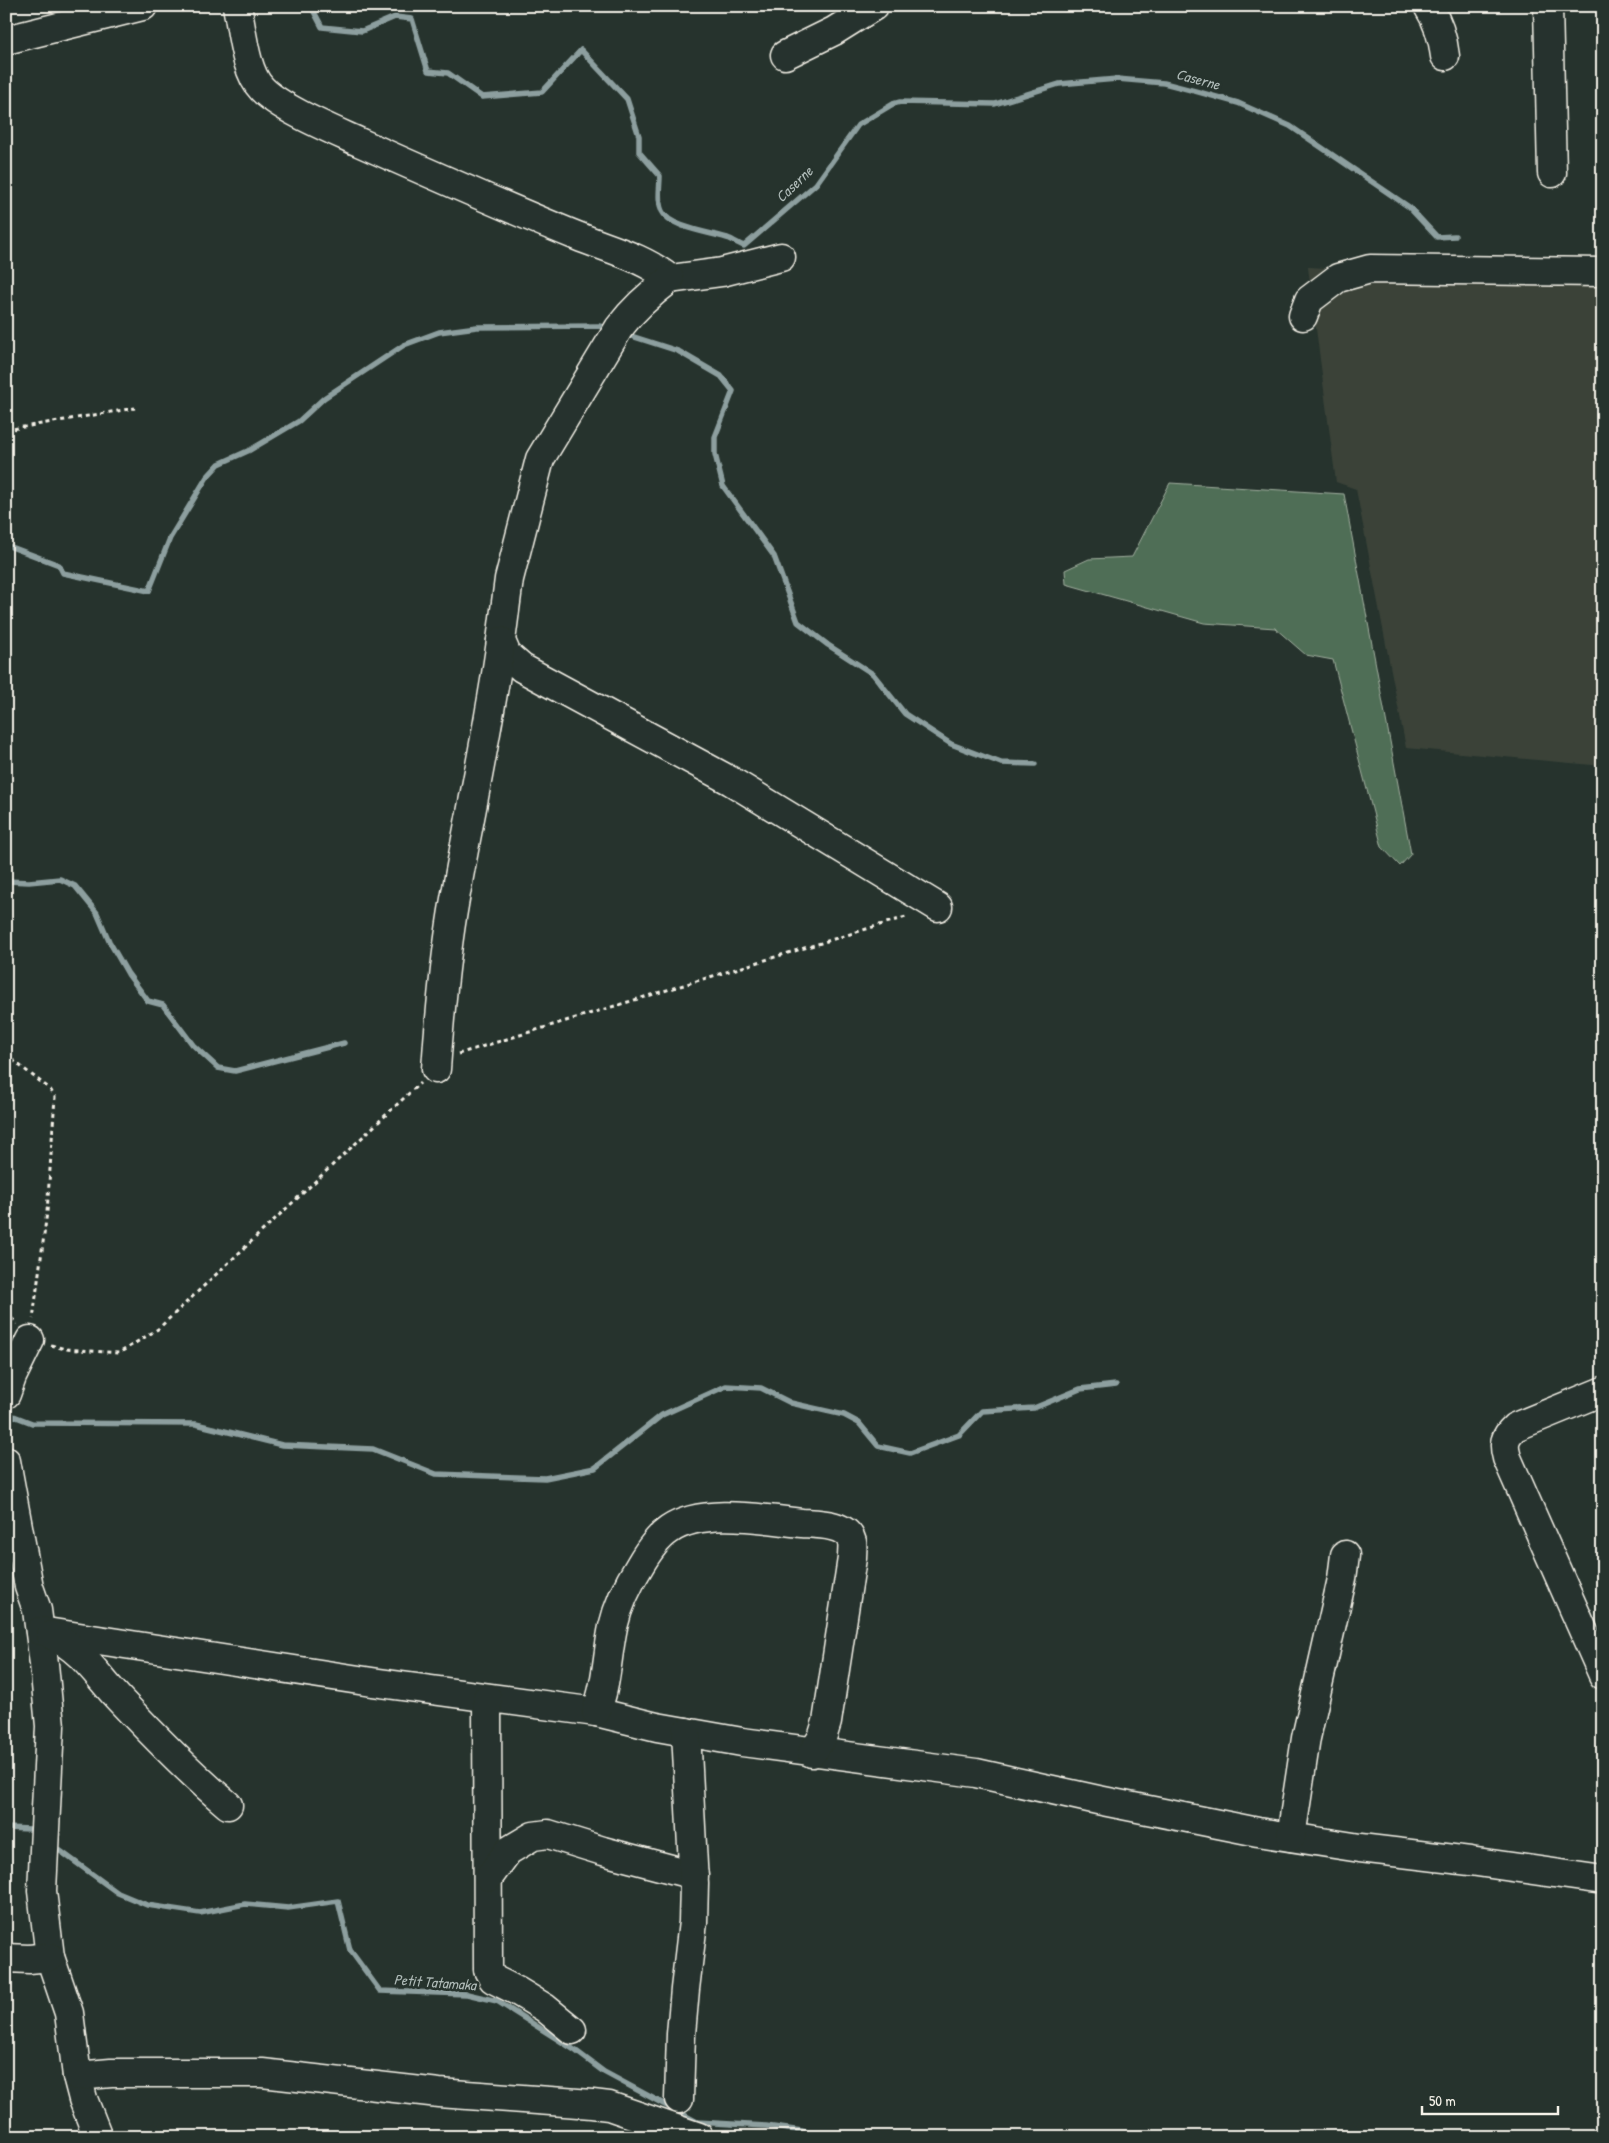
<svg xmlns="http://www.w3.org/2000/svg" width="1609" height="2143" viewBox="0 0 1609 2143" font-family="'Patrick Hand',sans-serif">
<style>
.built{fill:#3b4339}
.green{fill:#506e57;stroke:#a2b0a0}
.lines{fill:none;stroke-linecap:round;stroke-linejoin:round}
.stream{stroke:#8d9f9f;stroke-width:5.5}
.minor-casing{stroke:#f4f1e8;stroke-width:31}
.path{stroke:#f4f1e8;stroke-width:3;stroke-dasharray:4 4;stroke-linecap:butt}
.minor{stroke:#26332d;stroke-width:28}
.labels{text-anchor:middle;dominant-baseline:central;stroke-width:5;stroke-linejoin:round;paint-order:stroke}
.water-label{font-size:15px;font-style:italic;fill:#afbbb8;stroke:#26332d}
</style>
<rect width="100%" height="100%" fill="#26332d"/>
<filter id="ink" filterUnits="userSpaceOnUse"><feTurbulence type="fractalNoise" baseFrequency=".02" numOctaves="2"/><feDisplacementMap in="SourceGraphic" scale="10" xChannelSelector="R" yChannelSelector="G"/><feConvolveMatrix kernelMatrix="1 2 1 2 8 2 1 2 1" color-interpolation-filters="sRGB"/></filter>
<g filter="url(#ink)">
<!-- built -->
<polygon class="built" points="1308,267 1603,283 1603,766 1406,748 1356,489 1336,482"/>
<!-- green -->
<polygon class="green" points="1170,483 1344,494 1411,854 1400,866 1382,847 1333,660 1306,655 1275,628 1204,623 1066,584 1065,570 1089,559 1132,557"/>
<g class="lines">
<!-- stream -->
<g class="stream">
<path d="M311,6L322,27L362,31L395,17L412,19L428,71L448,73L482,97L542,92L581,50L627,99L639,136V152L660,176C660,187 657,201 662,211C669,228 714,233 730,239C734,241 739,244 744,246L816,184L858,125L893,104L900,102L995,104L1059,84L1117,79L1164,83L1195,91L1238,103L1290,126L1409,207L1437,237L1455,236"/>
<polyline points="625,334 678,351 721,376 733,391 715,437 715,454 723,486 774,556 798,622 828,645 873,674 905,714 951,744 1001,763 1035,764"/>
<polyline points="6,545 59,565 63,573 149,591 170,538 207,477 219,464 250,450 299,421 324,398 404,345 439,332 477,327 599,326 609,329"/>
<polyline points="6,881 29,882 60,879 75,886 97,913 109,941 128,974 148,1001 163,1005 193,1045 218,1068 235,1071 344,1043"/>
<polyline points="6,1413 32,1423 196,1424 282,1445 373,1449 436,1474 545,1478 595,1468 662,1415 726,1386 761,1388 791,1403 844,1415 859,1423 878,1446 910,1453 959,1435 982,1411 1034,1408 1080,1389 1116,1385"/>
<polyline points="6,1828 30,1829"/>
<polyline points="59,1850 118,1893 147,1905 200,1913 245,1904 288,1908 338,1901 350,1950 380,1991 467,1994 497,2001 576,2051 604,2072 697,2122 766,2126 802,2131 821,2137"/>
</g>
<!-- minor casing -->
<g class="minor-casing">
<g id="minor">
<path d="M237,6C242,29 245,72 262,89C281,109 335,131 361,143C433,175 505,207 577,236C609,249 643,257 670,279L722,272L781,257"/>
<path d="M1428,6C1438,22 1443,37 1445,56"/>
<polyline points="1548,6 1552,173"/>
<polyline points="6,40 143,6"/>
<polyline points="785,55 834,31 874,6"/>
<path d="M670,279C650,294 634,308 619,328L540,459L509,579L501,641L507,655L522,668L731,781L938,907"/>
<polyline points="1303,316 1309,300 1338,278 1370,269 1603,272"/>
<path d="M436,1069C440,1012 445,955 455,899C470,813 489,728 501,641"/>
<path d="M1603,1391L1515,1427C1504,1437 1503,1444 1507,1458L1603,1675"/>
<polyline points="6,1394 12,1377 30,1340"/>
<polyline points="6,1461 29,1587 37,1610 44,1664 50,1726 42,1891 50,1957 69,2013 77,2076 83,2099 98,2137"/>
<polyline points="40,1631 372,1682 596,1712 657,1727 742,1742 976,1773 1098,1800 1258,1832 1360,1848 1470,1861 1603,1880"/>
<path d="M51,1635C83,1650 97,1676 120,1700C155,1737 190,1773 228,1805"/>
<polyline points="487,1698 488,1970 493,1979 517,1991 545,2008 572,2030"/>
<path d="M596,1712C607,1685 607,1655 613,1627C618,1605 628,1584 640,1565C647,1553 657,1538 669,1530C702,1507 764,1519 802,1523C818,1524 847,1523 852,1542C853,1547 852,1553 852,1558L827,1722L822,1738L812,1753"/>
<polyline points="1291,1837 1306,1738 1342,1579 1345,1555"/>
<polyline points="489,1877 508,1851 533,1836 548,1834 603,1851 694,1875"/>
<polyline points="6,1958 29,1959 50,1957"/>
<polyline points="77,2076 111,2073 262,2073 439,2093 592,2104 609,2106 699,2137"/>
<polyline points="679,2099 681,2034 685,1989 693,1922 694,1884 686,1732"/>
</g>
</g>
<!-- path -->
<g class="path">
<polyline points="6,430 135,408"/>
<polyline points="458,1054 909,916"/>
<polyline points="6,1055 50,1089 55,1097 47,1212 33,1319"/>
<polyline points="6,1312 17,1324"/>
<polyline points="51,1345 65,1349 119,1353 158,1329 420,1083"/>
</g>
<!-- minor -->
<use href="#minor" class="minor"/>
</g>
</g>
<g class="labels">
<!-- water labels -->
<g class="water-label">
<text transform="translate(1198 79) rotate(15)">Caserne</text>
<text transform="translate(794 184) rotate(-44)">Caserne</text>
<text transform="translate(435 1982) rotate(4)">Petit Tatamaka</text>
</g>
</g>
<!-- margin -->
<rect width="1609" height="2143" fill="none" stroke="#26332d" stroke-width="25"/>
<rect x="12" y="12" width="1584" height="2118" fill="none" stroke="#f4f1e8" stroke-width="2" filter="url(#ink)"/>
<!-- scale -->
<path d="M1422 2106v8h136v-8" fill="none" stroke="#f4f1e8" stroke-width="2.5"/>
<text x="1429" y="2106" font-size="15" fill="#f4f1e8" stroke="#26332d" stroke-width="4" paint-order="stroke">50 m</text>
</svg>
